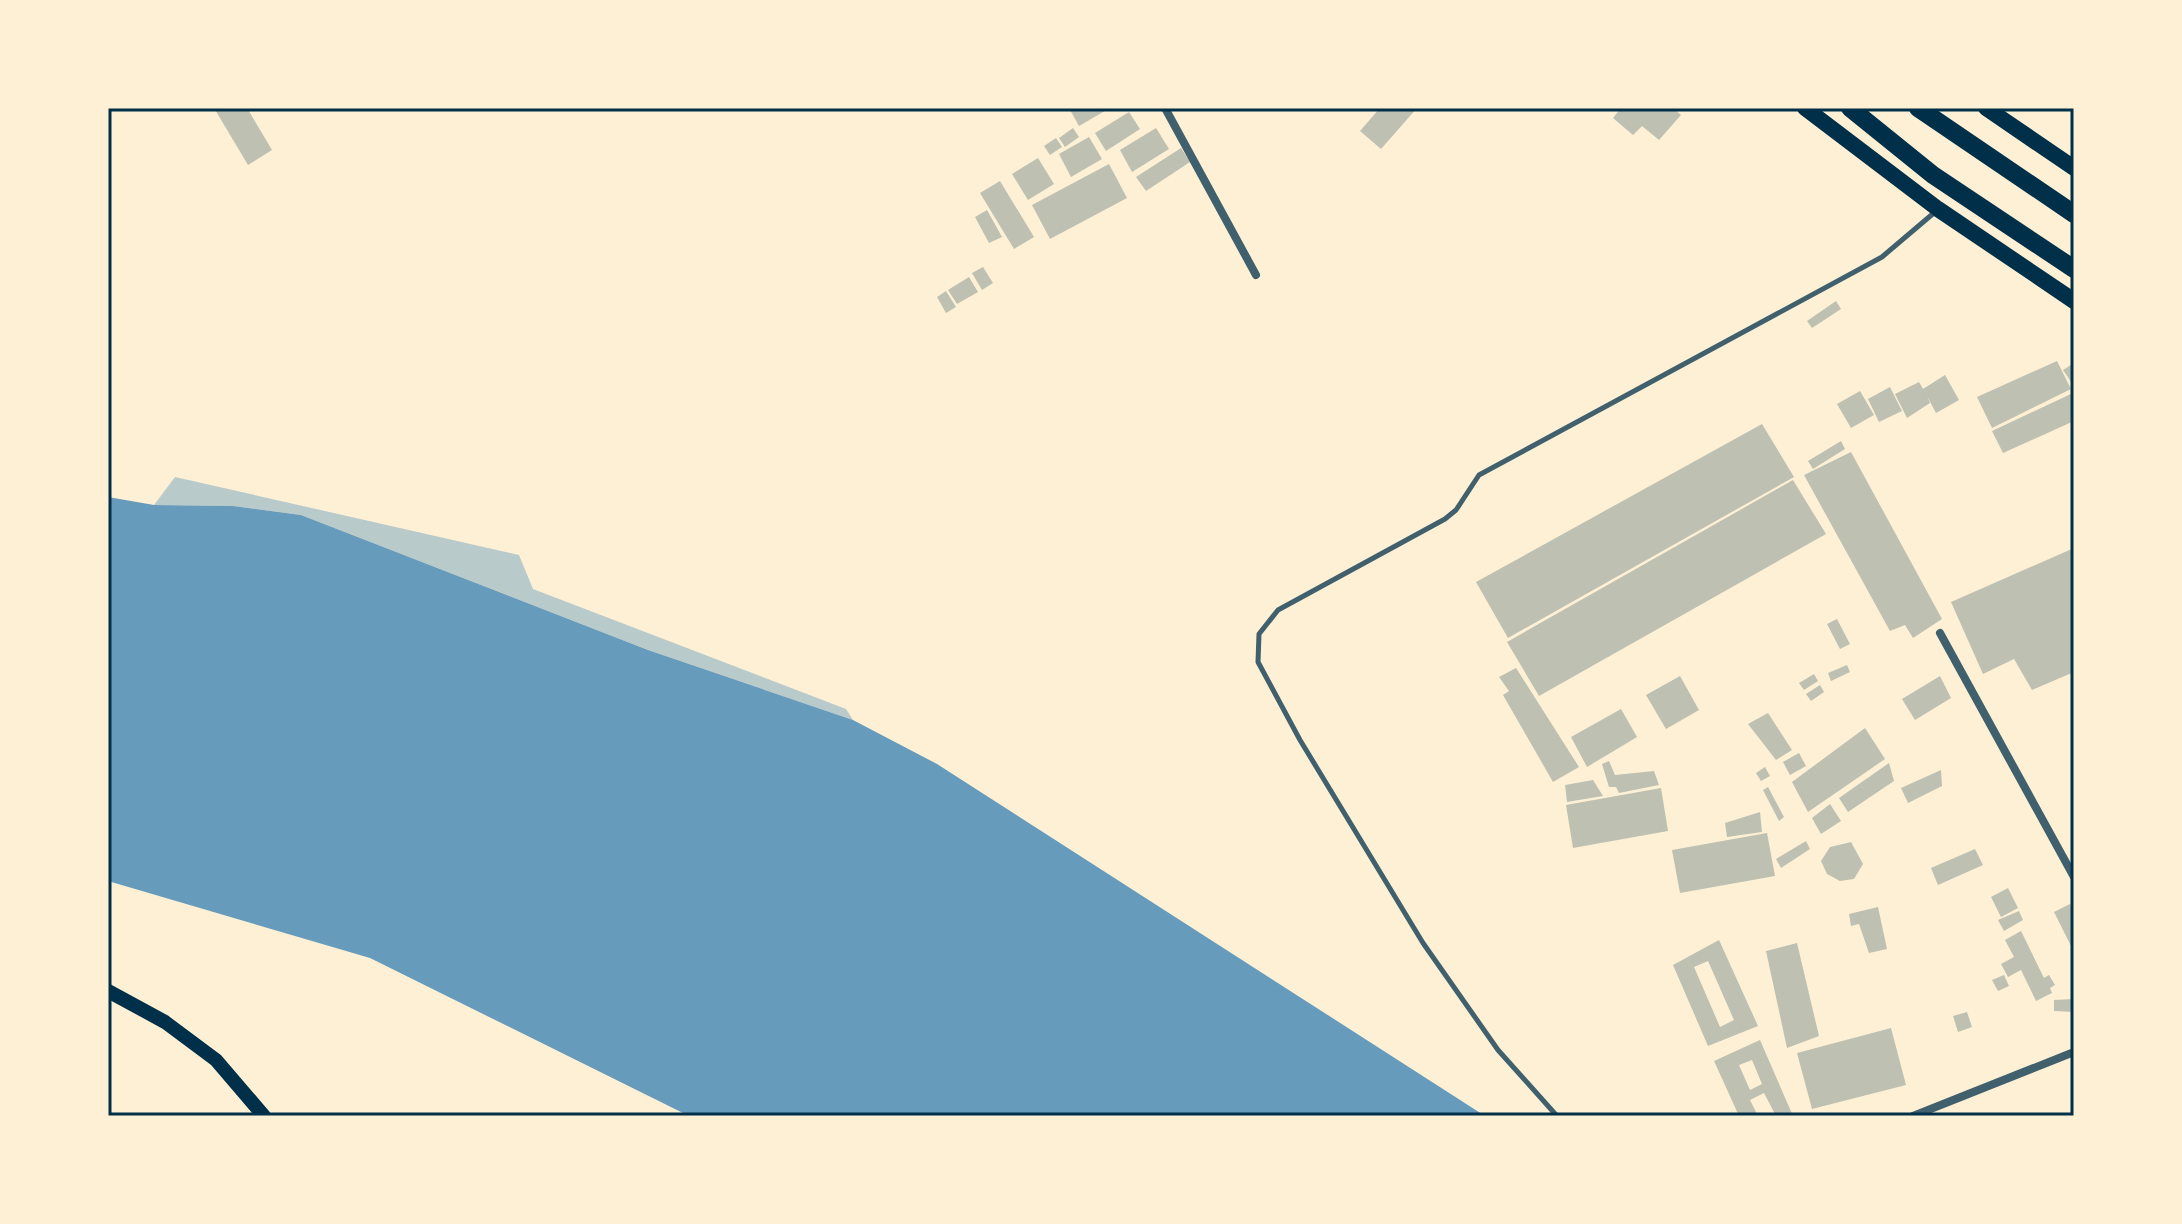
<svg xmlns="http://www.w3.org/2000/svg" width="2182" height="1224" viewBox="0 0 2182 1224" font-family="'Varela Round',sans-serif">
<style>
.green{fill:#b9caca}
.water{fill:#669bbc}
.building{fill:#bec0b2;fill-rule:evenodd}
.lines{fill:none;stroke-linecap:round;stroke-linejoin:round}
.service{stroke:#3f606c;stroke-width:5}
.minor{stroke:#3f606c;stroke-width:8}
.secondary{stroke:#003049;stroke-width:14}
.primary{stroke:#003049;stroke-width:16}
.motorway{stroke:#003049;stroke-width:18}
.neatline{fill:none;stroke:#003049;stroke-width:3}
</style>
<rect width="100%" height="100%" fill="#fdf0d5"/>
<!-- green -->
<polygon class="green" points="175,477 519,555 533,589 846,709 853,720 648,650 301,515 233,506 154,505"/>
<!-- water -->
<polygon class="water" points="108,497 154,505 233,506 301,515 648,650 853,720 937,764 1485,1116 689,1116 370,958 108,881"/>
<!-- building -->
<g class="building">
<polygon points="214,108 247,108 272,150 248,165"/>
<polygon points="1069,108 1110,108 1079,126"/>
<polygon points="1380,108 1417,108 1381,149 1360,131"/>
<polygon points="1621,108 1673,108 1681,115 1659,140 1642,126 1633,135 1613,118"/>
<polygon points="1129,112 1140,129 1106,151 1095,133"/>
<polygon points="1073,128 1079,137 1065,147 1059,138"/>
<polygon points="1156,128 1169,149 1132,172 1120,150"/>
<polygon points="1089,137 1102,159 1071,177 1059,154"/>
<polygon points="1056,138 1062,147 1050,155 1044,146"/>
<polygon points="1181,148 1190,162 1146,191 1136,177"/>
<polygon points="1038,158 1054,184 1028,200 1012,174"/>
<polygon points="1109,164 1127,198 1050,239 1032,205"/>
<polygon points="1000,181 1034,237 1014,249 980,193"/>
<polygon points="987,210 1002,237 989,243 975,217"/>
<polygon points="983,267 993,283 982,290 972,273"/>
<polygon points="969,277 978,292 957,304 948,290"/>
<polygon points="946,291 956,307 946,313 937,297"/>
<polygon points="1836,301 1841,309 1812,328 1807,321"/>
<polygon points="2057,361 2071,389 1992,428 1977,397"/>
<polygon points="2074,363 2074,386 2063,370"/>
<polygon points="1945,375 1959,400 1936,413 1927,396 1930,403 1907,418 1895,394 1919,382 1923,389"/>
<polygon points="1890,387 1902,411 1879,422 1868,399"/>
<polygon points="1860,391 1874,415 1851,428 1837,404"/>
<polygon points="2073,393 2074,421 2003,453 1992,431"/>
<polygon points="1762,424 1794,477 1508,638 1476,582"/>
<polygon points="1841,441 1845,449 1813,469 1808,461"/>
<polygon points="1851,452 1942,619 1913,638 1905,625 1890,631 1804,475"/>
<polygon points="1793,480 1826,534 1539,696 1507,642"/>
<polygon points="2074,548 2074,672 2032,690 2014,659 1983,674 1951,602"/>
<polygon points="1837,619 1850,644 1840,649 1827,624"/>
<polygon points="1847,665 1850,672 1831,681 1828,673"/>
<polygon points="1516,668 1579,767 1553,782 1503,695 1509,691 1499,677"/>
<polygon points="1814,674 1818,681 1804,690 1799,683"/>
<polygon points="1680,676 1699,710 1666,729 1646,695"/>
<polygon points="1940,676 1951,698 1915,720 1902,699"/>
<polygon points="1820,685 1824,692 1811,701 1806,694"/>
<polygon points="1621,709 1637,737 1587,767 1571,737"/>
<polygon points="1768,713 1792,750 1776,760 1748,724"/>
<polygon points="1865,728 1885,759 1808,812 1792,782"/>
<polygon points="1799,753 1806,766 1790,775 1783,762"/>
<polygon points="1609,761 1615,775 1654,771 1659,785 1619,793 1616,787 1609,787 1602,764"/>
<polygon points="1889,763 1894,781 1848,812 1839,798"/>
<polygon points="1765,767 1770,776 1761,781 1756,773"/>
<polygon points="1941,770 1942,786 1908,803 1901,788"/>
<polygon points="1593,780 1603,796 1567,802 1565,785"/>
<polygon points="1768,787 1784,817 1779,821 1763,790"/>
<polygon points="1661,788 1668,831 1573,848 1566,805"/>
<polygon points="1830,804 1841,821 1821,834 1812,818"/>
<polygon points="1760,812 1762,832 1727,837 1725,823"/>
<polygon points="1767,833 1775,876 1680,893 1672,850"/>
<polygon points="1806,841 1810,849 1781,868 1776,859"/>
<polygon points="1851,842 1863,864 1854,879 1840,881 1827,874 1821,861 1830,847"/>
<polygon points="1975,849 1983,865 1938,885 1931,868"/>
<polygon points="2008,888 2018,908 2001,917 1991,897"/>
<polygon points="2070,904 2074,913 2074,952 2054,912"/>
<polygon points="1878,907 1887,949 1869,953 1859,924 1851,926 1849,914"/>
<polygon points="2019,911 2023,920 2004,931 1998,920"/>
<polygon points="2021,931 2044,978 2049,975 2055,985 2050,988 2052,993 2036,1001 2021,970 2008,977 2001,964 2014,957 2005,940"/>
<path d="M1719,940L1758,1026L1708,1046L1673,965ZM1708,961L1734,1020L1720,1027L1694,967Z"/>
<polygon points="1797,943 1819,1036 1787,1048 1766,951"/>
<polygon points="2004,975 2009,986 1998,991 1992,980"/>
<polygon points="2074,999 2074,1012 2054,1011 2054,1000"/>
<polygon points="1967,1012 1972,1027 1958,1032 1953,1016"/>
<polygon points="1891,1028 1906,1085 1812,1109 1797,1053"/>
<path d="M1760,1040L1793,1116H1776L1764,1093L1750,1100L1758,1116H1739L1714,1061ZM1752,1060L1762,1084L1750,1090L1739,1065Z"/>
</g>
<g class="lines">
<!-- service -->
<polyline class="service" points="1557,1116 1498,1050 1423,943 1300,740 1258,662 1259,634 1278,610 1445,519 1456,510 1479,475 1882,257 1935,212"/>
<!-- minor -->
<g class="minor">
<polyline points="1165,108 1256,275"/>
<polyline points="1940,633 2074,877"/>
<polyline points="1913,1116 2074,1052"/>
</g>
<!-- secondary -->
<polyline class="secondary" points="108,991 165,1022 216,1060 264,1116"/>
<!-- primary -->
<g class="primary">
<polyline points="1805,108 1938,209 2074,301"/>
<polyline points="1986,108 2074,168"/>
</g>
<!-- motorway -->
<g class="motorway">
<polyline points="1850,108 1933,175 2074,269"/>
<polyline points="1918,108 2074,214"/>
</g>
</g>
<!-- border -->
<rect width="2182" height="1224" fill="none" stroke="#fdf0d5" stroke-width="220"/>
<rect x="110" y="110" width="1962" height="1004" class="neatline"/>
</svg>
